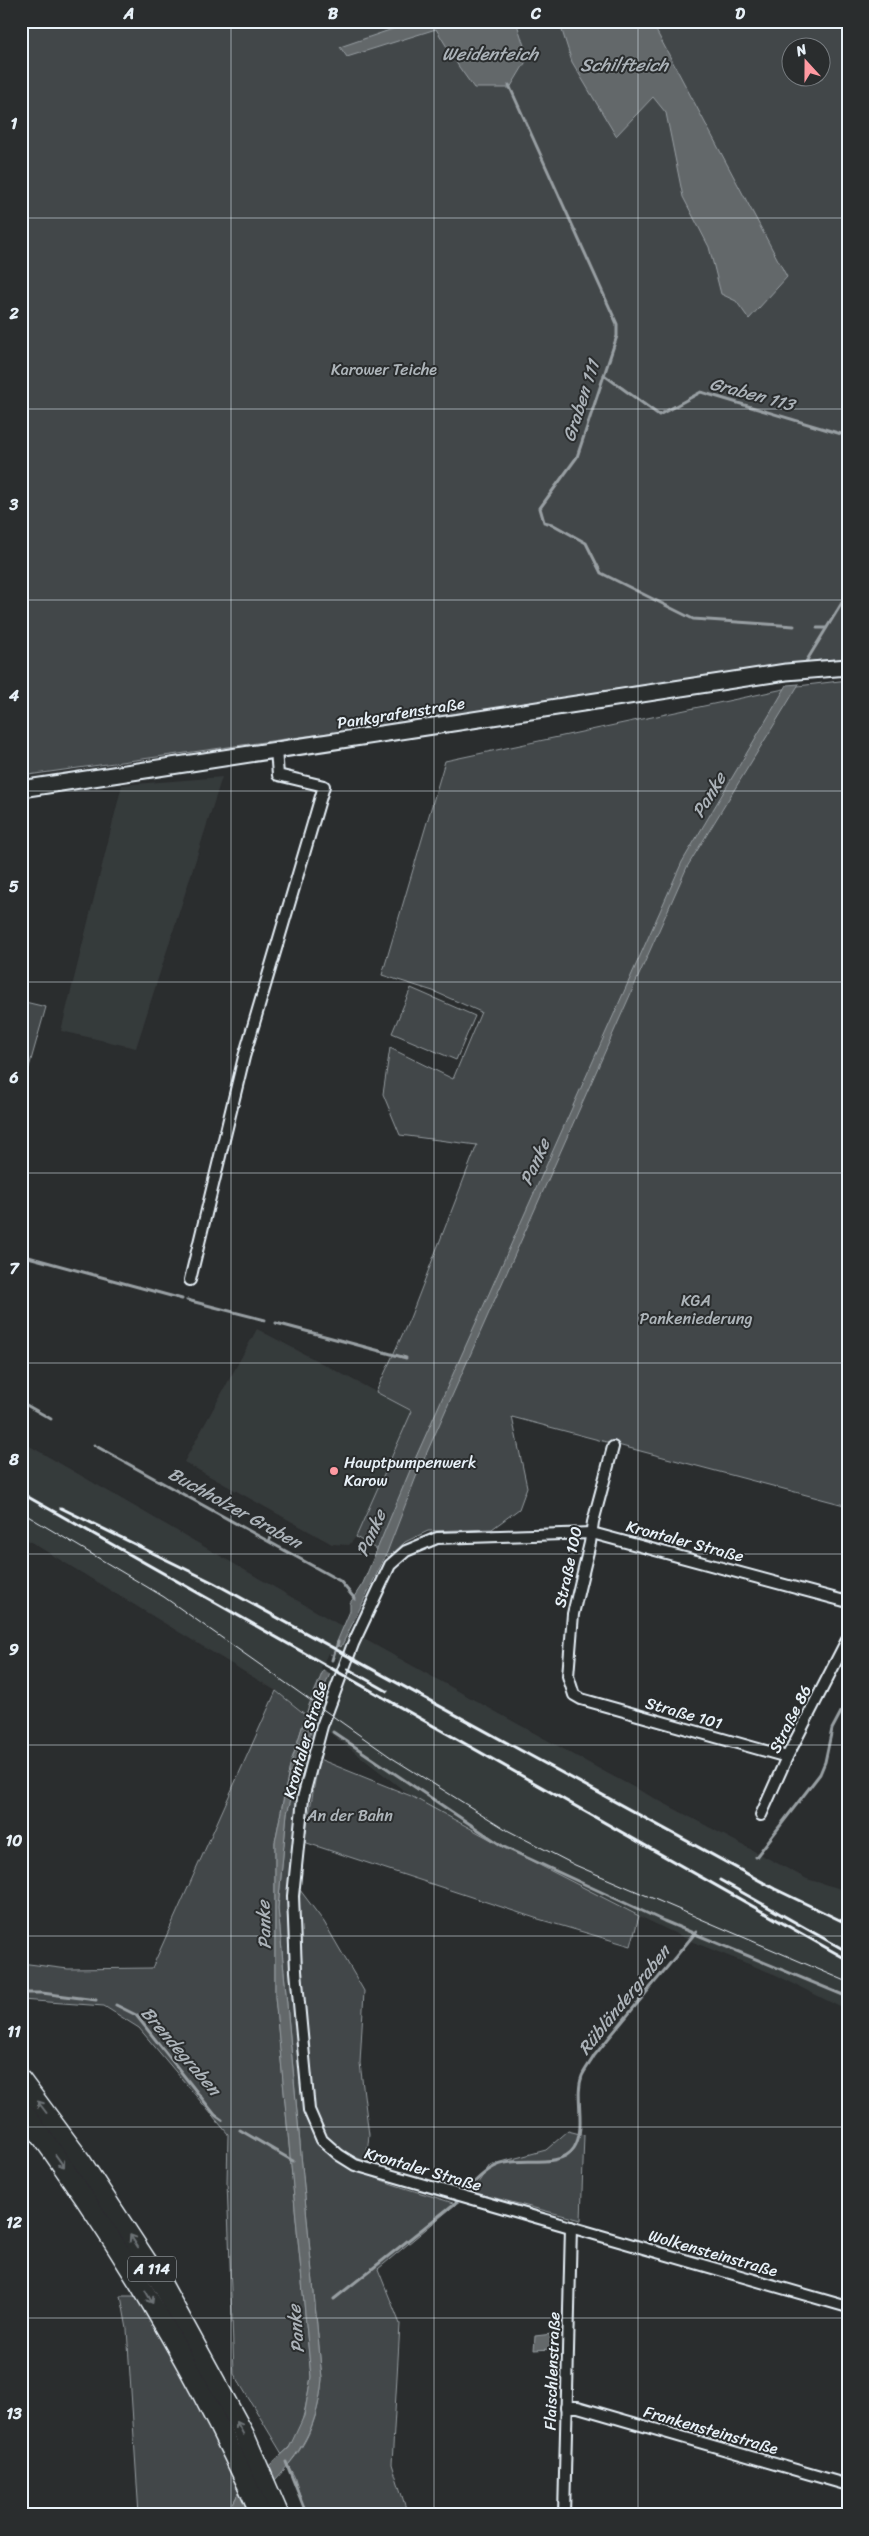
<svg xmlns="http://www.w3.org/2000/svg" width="869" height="2536" viewBox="0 0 869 2536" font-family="Sriracha,sans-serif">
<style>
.built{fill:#363a3b}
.green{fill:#424648;stroke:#959ca0;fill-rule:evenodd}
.water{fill:#63686b;stroke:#989fa3}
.pier{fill:#2a2d2e}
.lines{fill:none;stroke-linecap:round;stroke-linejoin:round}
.stream{stroke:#989fa3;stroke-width:3}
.minor-casing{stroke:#e8f1f8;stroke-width:14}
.secondary-casing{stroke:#e8f1f8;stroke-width:19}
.motorway-casing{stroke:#e8f1f8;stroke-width:22}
.minor{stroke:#2a2d2e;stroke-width:10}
.secondary{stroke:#2a2d2e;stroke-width:15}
.motorway{stroke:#2a2d2e;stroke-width:19}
.tram{stroke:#e8f1f8;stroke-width:1}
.rail{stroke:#e8f1f8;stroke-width:3}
.oneway{stroke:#6c7275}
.grid{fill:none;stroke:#e8f1f8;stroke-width:1;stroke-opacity:0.55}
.poi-dot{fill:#ff9aa2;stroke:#2a2d2e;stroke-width:2}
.labels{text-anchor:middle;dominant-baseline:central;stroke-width:4;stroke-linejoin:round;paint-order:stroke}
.shield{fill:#2a2d2e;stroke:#afb6bb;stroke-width:1}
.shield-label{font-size:15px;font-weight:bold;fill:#e8f1f8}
.park-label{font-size:16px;fill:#aeb5ba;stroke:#2a2d2e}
.street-label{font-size:16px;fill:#e8f1f8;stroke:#2a2d2e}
.poi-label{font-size:16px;fill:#e8f1f8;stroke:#2a2d2e;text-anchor:start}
.water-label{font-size:18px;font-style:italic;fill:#acb3b9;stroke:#2a2d2e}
.neatline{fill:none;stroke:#e8f1f8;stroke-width:2}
.grid-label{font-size:16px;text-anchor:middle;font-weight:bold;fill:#e8f1f8}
</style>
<rect width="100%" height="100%" fill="#2a2d2e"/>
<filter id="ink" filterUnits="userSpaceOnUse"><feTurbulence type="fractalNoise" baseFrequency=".02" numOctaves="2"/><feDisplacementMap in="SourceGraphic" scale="10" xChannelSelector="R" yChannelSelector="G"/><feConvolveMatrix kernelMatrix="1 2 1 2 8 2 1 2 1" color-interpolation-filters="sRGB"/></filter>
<g filter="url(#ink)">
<!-- built -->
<g class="built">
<polygon points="222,777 136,1048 61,1031 122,785"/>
<polygon points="257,1329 412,1411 356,1537 349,1545 332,1544 184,1462"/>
<polygon points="21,1441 364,1639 605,1772 807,1879 848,1891 848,2011 776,1975 693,1942 639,1916 508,1849 411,1796 276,1691 21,1536"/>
</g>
<!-- green -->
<g class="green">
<path d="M21,21H848V659L821,660L407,722L21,776ZM792,48H822V78H792Z"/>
<polygon points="848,680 848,1506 512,1417 527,1487 519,1509 492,1529 428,1531 405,1542 389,1557 356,1537 412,1411 376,1392 410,1318 477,1145 400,1135 383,1094 390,1048 453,1079 481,1012 433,991 382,975 445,761 798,686"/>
<polygon points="411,988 475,1016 456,1060 392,1033"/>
<polygon points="21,1001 46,1007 22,1092 21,1092"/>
<path d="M276,1691L306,1715L290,1766L275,1842V1996L311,2377C306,2402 303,2438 282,2454L234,2374L227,2182L228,2134L139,2028L104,2006L21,2000V1963L68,1969L152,1968Z"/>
<path d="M314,1720L316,1723L297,1795L288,1895L301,2092C303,2101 303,2111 306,2119C329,2175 405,2186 456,2204L378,2269L400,2324L392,2464L408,2515H306L294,2476L288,2465C310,2441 319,2412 322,2379L278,1908L287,1813Z"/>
<polygon points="319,1759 411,1796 508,1849 639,1916 631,1946 535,1918 304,1842"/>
<polygon points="300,1890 324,1922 364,1991 360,2063 369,2135 366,2162 345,2152 328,2139 314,2110 298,1931"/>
<polygon points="568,2131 584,2135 581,2220 472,2192 490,2165 546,2150"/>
<polygon points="121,2296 139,2296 214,2433 239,2492 227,2515 139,2515 127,2329"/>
</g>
<!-- water -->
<g class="water">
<polygon points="416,21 516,21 528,58 510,88 474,88 459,67 436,29 347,57 340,47"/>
<polygon points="559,21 651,21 787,277 749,319 736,301 721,294 709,247 683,197 666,113 653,97 616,136 572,62"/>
<polygon points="799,684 687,867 416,1477 386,1555 341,1647 336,1644 350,1611 350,1603 363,1583 411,1468 682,862 787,685"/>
<path d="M330,1654L336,1658L320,1699L287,1813L278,1908L322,2379C318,2422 305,2447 276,2479C265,2492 251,2502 240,2515H227L239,2492L289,2448L304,2416L311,2377L275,1997V1842L290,1766L309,1705Z"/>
<polygon points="552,2334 552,2349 534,2350 535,2336"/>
</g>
<!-- pier -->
<polygon class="pier" points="328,1653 338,1659 331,1674 321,1668"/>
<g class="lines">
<!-- stream -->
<g class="stream">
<polyline points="509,85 617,324 617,336 577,457 540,508 544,522 552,524 586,543 601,573 693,619 794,626"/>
<polyline points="604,375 659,415 701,392 848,436"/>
<polyline points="817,628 826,628"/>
<polyline points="804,665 848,593"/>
<polyline points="21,1255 182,1299"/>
<polyline points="187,1300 265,1320"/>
<polyline points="276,1323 406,1358"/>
<polyline points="21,1402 51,1419"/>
<polyline points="94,1445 340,1581 355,1599"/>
<polyline points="269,1541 276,1529"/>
<polyline points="332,1660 338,1642"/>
<polyline points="333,1732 504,1847 664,1921 848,1997"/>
<polyline points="756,1857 820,1774 825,1762 832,1729 848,1699"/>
<polyline points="21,1993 42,1993 96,2000"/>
<polyline points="116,2005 136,2015 215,2115 222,2120"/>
<polyline points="240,2130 293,2161"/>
<path d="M468,2189C478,2178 490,2166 505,2163C525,2158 561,2168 574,2148C587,2127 574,2097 582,2076C585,2069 591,2062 594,2056L696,1932"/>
<polyline points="334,2299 459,2200"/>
<polyline points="286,2462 307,2515"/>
</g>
<!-- minor casing -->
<g class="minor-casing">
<g id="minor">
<polyline points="190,1280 244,1057 324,786 278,775 276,750"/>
<polyline points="613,1447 593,1522 590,1543 573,1614 568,1676 574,1695 581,1699 787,1757"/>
<polyline points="848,1602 592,1533 437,1538 406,1551 390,1565 353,1644 322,1726 303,1798 293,1896 296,1971 309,2110 322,2140 339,2155 355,2165 848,2307"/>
<polyline points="761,1815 787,1757 848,1638"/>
<polyline points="566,2407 578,2407 848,2485"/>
<polyline points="564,2515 571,2227"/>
</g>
</g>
<!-- secondary casing -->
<g class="secondary-casing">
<polyline id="secondary" points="21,789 786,672 848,667"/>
</g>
<!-- motorway casing -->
<g class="motorway-casing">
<g id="motorway">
<polyline points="21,2080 81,2161 163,2286 244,2434 279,2515"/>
<path d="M21,2108C115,2235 197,2370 261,2515"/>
</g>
</g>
<!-- minor -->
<use href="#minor" class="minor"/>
<!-- secondary -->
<use href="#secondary" class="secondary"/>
<!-- motorway -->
<use href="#motorway" class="motorway"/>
<!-- tram -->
<polyline class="tram" points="21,1512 164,1597 392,1758 507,1830 575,1865 848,1982"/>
<!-- rail -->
<g class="rail">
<polyline points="21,1493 848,1960"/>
<polyline points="61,1508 214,1583 775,1889 848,1924"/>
<polyline points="348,1669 387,1691"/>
<polyline points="720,1880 848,1952"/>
</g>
</g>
<!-- one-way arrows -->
<defs><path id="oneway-shaft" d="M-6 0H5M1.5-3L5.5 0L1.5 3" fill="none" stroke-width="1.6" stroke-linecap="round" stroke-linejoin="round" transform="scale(1.25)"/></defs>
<g class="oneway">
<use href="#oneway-shaft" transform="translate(42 2107) rotate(-127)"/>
<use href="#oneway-shaft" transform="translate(60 2161) rotate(54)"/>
<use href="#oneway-shaft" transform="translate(134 2241) rotate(-123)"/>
<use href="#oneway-shaft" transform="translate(149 2297) rotate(60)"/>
<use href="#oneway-shaft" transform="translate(240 2428) rotate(-118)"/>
</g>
</g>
<!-- grid -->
<path class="grid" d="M231,21V2515M434,21V2515M638,21V2515M21,218H848M21,409H848M21,600H848M21,791H848M21,982H848M21,1173H848M21,1363H848M21,1554H848M21,1745H848M21,1936H848M21,2127H848M21,2318H848"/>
<!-- markers -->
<circle class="poi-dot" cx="334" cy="1471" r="5"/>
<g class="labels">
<!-- shield labels -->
<rect class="shield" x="128" y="2256.5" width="48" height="25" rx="4"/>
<g class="shield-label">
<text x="152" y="2269">A 114</text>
</g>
<!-- park labels -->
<g class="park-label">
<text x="384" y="369">Karower Teiche</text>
<text x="696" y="1300">KGA<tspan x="696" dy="18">Pankeniederung</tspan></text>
<text x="350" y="1815">An der Bahn</text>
</g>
<!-- street labels -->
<g class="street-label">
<text transform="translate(401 713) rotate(-9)">Pankgrafenstraße</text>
<text transform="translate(685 1541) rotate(15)">Krontaler Straße</text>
<text transform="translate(568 1567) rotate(-78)">Straße 100</text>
<text transform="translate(684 1713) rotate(16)">Straße 101</text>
<text transform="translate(790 1719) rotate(-63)">Straße 86</text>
<text transform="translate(305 1740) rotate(-74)">Krontaler Straße</text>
<text transform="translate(423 2169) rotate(16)">Krontaler Straße</text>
<text transform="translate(713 2253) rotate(16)">Wolkensteinstraße</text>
<text transform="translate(552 2371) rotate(-88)">Flaischlenstraße</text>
<text transform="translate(711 2430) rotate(16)">Frankensteinstraße</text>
</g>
<!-- poi labels -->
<g class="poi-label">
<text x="344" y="1462">Hauptpumpenwerk<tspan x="344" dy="18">Karow</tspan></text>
</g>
<!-- water labels -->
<g class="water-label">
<text x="490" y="54">Weidenteich</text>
<text x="624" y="65">Schilfteich</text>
<text transform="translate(752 394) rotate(15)">Graben 113</text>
<text transform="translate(581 401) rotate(-72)">Graben 111</text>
<text transform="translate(709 795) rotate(-59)">Panke</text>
<text transform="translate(535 1162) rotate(-66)">Panke</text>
<text transform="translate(235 1508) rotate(29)">Buchholzer Graben</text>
<text transform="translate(371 1533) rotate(-66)">Panke</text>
<text transform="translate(264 1925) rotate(-92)">Panke</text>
<text transform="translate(624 2000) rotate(-51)">Rübländergraben</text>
<text transform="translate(181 2051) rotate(49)">Brendegraben</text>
<text transform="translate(296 2329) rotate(-95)">Panke</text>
</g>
</g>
<!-- margin -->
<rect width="869" height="2536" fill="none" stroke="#2a2d2e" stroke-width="55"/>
<!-- north arrow -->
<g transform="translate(806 62) rotate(339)"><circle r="24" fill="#2a2d2e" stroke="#767b7f"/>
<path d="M0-4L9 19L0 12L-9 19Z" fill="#ff9aa2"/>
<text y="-8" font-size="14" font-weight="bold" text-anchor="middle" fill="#e8f1f8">N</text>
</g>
<rect x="28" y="28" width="814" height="2480" class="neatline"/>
<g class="grid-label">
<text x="129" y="19">A</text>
<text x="333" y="19">B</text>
<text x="536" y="19">C</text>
<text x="740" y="19">D</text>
<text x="14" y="129">1</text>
<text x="14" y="319">2</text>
<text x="14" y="510">3</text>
<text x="14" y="701">4</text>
<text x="14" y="892">5</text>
<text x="14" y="1083">6</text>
<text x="14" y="1274">7</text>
<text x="14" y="1465">8</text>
<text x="14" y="1655">9</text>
<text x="14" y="1846">10</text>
<text x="14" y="2037">11</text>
<text x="14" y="2228">12</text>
<text x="14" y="2419">13</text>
</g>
</svg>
